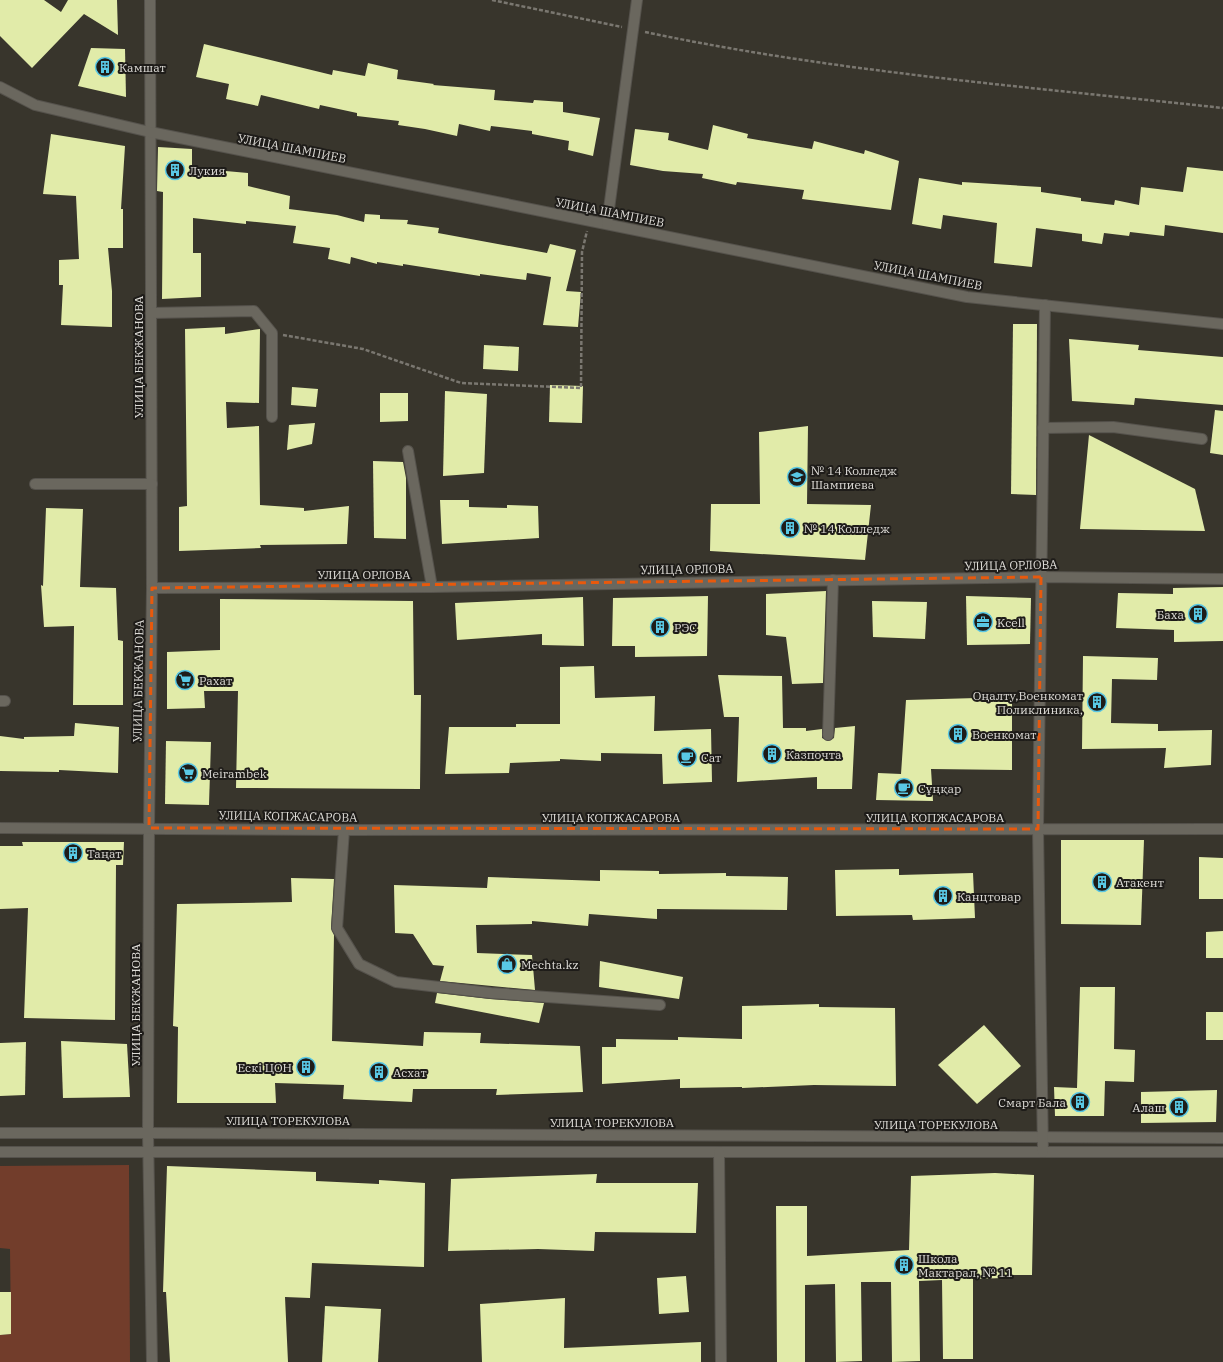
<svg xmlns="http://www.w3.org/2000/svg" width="1223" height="1362" viewBox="0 0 1223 1362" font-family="'IBM Plex Serif',serif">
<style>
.green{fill:#723d2b}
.building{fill:#e1eba9}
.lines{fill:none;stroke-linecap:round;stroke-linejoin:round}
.minor-casing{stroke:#55524c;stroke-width:12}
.path{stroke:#7a7770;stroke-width:2.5;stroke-dasharray:4 2;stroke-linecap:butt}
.minor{stroke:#6a675e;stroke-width:10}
.marked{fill:none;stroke:#e8590c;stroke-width:3;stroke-dasharray:8 5;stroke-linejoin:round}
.labels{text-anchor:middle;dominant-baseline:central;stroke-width:4;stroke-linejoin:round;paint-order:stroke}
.poi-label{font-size:12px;fill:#dfddd8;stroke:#1e1c19;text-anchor:start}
.street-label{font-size:12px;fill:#dfddd8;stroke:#1e1c19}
</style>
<rect width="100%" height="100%" fill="#38352c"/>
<!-- green -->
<polygon class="green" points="129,1165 130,1362 0,1362 0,1335 11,1334 10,1249 0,1248 0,1166"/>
<!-- building -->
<g class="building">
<polygon points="0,0 44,0 61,12 68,0 117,0 118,35 84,14 32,68 0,36"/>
<polygon points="204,44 332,75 333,70 365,76 368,63 398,70 397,79 434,84 433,85 495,90 494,100 533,103 534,100 563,102 563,112 600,118 593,156 568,150 569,141 532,134 532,131 491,126 490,131 459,124 457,136 425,129 398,125 399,121 357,116 357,113 320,105 319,109 261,95 258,106 226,99 229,84 196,77"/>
<polygon points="91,48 125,49 126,97 78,86"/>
<polygon points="713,125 748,134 747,138 812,149 814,141 864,154 865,150 899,161 891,210 802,199 804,190 737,182 736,185 702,178 703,174 663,171 630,165 635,129 669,133 668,140 708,150"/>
<polygon points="51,134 125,146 121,209 123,209 123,248 108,248 112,291 112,327 61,325 63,285 59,285 59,260 79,259 76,196 43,194"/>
<polygon points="158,147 192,149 192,168 248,173 248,186 290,196 289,209 337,215 364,222 365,214 380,215 380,219 408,220 407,224 439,228 438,233 547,253 550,244 576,250 566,291 581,292 578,327 543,325 551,277 527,273 526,280 480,274 480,276 403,264 403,266 377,262 377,264 351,257 350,264 328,259 330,248 293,243 296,226 246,221 246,224 193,218 193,253 201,253 201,297 162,299 163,192 157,191"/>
<polygon points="1187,167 1223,171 1223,233 1165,225 1164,236 1130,232 1129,236 1104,233 1102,244 1082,241 1082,234 1036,228 1032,267 994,263 997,223 943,215 941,229 912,224 919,178 962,185 962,182 1041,187 1041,192 1081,198 1081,201 1114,205 1115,200 1139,205 1141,187 1183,192"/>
<polygon points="1013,324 1037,324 1036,495 1011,494"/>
<polygon points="225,327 225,334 260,329 259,403 226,402 227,428 259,426 260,505 304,508 304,511 349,506 347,544 260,545 261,548 179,551 179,507 187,506 185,329"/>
<polygon points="1069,339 1139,345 1138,350 1223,357 1223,405 1135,398 1134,405 1072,401"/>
<polygon points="484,345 519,347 518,371 483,369"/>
<polygon points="550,385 583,386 582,423 549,422"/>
<polygon points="292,387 318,389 316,407 291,405"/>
<polygon points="445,391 487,394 484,473 443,476"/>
<polygon points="380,393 408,393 408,421 380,422"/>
<polygon points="1215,410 1223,411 1223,455 1210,453"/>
<polygon points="315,423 312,444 287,450 289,425"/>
<polygon points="808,426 807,504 871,505 865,560 710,551 711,504 760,504 759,432"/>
<polygon points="1089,435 1195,489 1205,531 1080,529"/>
<polygon points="373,461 403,462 406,478 406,539 374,538"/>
<polygon points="440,500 469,500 469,507 507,508 507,505 538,506 539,538 442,544"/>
<polygon points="46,508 83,509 80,587 116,588 118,640 123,641 123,705 73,705 74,626 44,627 41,585 43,586"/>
<polygon points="1223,587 1223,641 1174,642 1174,630 1116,628 1118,593 1173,594 1173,588"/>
<polygon points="826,591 823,683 792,684 786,637 766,635 766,594"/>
<polygon points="708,596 707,656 635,657 635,646 612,646 613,598"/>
<polygon points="966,596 1031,598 1030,644 967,645"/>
<polygon points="583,597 584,646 542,645 542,634 457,640 455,603"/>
<polygon points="220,599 413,601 414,695 421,695 420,789 236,788 238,691 204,691 205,708 167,709 167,652 220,650"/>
<polygon points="872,601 927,602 925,639 873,637"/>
<polygon points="1083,656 1158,658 1157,680 1112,679 1111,723 1158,724 1158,731 1212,730 1211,765 1164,768 1166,748 1082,749"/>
<polygon points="594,666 595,698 655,696 654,731 711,729 712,782 663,784 662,754 601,753 601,761 560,759 560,761 510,763 509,773 445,774 449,727 516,727 516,724 560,724 560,667"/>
<polygon points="718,675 782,676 783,728 806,728 806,731 822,729 822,738 828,741 834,738 835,728 855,726 852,789 817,789 817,777 737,782 739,717 724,717"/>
<polygon points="1012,697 1012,770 931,769 933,801 876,800 878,773 901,774 906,700"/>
<polygon points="75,723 119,727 118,773 59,770 59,772 0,771 0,736 24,739 24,737 74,736"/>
<polygon points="166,741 211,742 209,805 165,804"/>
<polygon points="1061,840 1144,840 1141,925 1061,924"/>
<polygon points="22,842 124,842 123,865 116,865 115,1020 24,1018 28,908 0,909 0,846 23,846"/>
<polygon points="1199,857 1223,858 1223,899 1199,899"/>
<polygon points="899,869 899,875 973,873 975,918 913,920 912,915 836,916 835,870"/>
<polygon points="600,870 659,871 659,874 726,873 726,876 788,877 787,910 657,909 657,919 589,914 588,926 532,921 532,924 476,925 477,953 532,955 535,990 440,981 444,966 433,965 413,934 395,933 394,885 487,888 488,877 600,881"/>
<polygon points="291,878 334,879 331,928 334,935 332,1041 423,1046 424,1032 481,1033 480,1043 580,1046 583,1092 496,1095 497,1089 413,1089 412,1102 343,1099 344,1085 275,1083 276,1103 177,1103 178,1027 173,1026 177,904 292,902"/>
<polygon points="1223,931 1223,958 1206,958 1206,932"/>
<polygon points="600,961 683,977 679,999 599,987"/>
<polygon points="1080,987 1115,987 1114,1049 1135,1050 1134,1082 1105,1081 1104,1116 1055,1116 1054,1087 1077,1088"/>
<polygon points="437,993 490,999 544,1003 539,1023 435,1003"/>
<polygon points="819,1004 819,1007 895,1008 896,1086 814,1085 742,1088 742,1087 680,1088 680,1079 602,1084 602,1047 616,1047 616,1039 678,1040 678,1037 742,1039 742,1006"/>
<rect x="1206" y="1012" width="17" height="28"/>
<polygon points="984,1025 1021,1066 977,1104 938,1065"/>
<polygon points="61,1041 127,1044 130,1097 63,1098"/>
<polygon points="26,1042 25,1095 0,1096 0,1043"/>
<polygon points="1217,1090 1216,1122 1141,1123 1141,1092"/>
<polygon points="167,1166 316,1172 316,1181 379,1184 379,1180 425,1183 424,1267 312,1263 310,1298 285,1297 288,1362 170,1362 166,1292 163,1292"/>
<polygon points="995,1173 1034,1175 1032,1275 1003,1275 1003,1278 973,1279 973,1359 943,1359 942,1280 919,1281 920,1361 892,1362 891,1282 861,1282 862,1361 836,1362 835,1284 805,1285 805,1362 777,1362 776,1206 807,1206 807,1256 909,1250 911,1176"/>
<polygon points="597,1174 596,1183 698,1183 696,1233 595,1232 594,1251 538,1249 448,1251 451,1179"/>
<polygon points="686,1276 689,1312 659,1314 657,1278"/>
<polygon points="0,1292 11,1292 11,1334 0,1335"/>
<polygon points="565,1298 564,1348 701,1342 701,1362 482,1362 480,1304"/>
<polygon points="325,1306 381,1309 378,1362 322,1362"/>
</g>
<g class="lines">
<!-- minor casing -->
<g class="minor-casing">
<g id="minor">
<polyline points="150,0 152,588 149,828 148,1133 152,1362"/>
<polyline points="0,87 35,105 150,132 967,297 1223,324"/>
<polyline points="607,224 637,0"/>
<polyline points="151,313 254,311 272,333 272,417"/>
<polyline points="1043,428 1113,427 1202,439"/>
<polyline points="408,451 432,587"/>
<polyline points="35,484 152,484"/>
<polyline points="152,588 432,587 1041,577 1223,579"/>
<polyline points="0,701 5,701"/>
<polyline points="828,735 833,580"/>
<polyline points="0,828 344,830 1223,829"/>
<polyline points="344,830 337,928 359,964 396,982 491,993 660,1005"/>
<polyline points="0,1133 148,1133 1223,1138"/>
<polyline points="0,1152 1223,1152"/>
<polyline points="719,1152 721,1362"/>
<polyline points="1043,1152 1038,829 1045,305"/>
</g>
</g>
<!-- path -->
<g class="path">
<polyline points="492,0 622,27"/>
<path d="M645,32C835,72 1030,87 1223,108"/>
<polyline points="283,335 363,349 461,383 581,388 582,252 587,231"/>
</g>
<!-- minor -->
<use href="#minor" class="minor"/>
</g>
<!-- marked area -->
<path class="marked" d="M1041,577L1038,829L149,828L152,588Z"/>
<!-- icons -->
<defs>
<g id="building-ring" transform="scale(1)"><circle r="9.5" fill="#1e1c19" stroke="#59c8e5" stroke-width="1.5"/><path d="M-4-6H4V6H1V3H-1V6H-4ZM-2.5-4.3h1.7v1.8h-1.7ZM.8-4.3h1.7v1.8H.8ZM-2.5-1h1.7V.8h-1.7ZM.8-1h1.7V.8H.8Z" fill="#59c8e5"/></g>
<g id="university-ring" transform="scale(1)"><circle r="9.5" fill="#1e1c19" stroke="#59c8e5" stroke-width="1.5"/><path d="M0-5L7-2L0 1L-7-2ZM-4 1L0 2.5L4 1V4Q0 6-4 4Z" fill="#59c8e5"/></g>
<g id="office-ring" transform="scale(1)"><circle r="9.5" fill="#1e1c19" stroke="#59c8e5" stroke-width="1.5"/><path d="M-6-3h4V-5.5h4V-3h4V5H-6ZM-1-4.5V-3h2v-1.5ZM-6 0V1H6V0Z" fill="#59c8e5"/></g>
<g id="supermarket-ring" transform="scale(1)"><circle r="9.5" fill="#1e1c19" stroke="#59c8e5" stroke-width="1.5"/><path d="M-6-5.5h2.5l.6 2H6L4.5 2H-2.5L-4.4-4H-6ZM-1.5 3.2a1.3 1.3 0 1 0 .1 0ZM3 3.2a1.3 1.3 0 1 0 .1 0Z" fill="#59c8e5"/></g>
<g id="cafe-ring" transform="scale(1)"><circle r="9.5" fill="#1e1c19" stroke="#59c8e5" stroke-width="1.5"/><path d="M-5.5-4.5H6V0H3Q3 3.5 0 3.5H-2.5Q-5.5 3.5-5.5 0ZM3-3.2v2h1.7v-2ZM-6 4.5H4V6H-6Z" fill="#59c8e5"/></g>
<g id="shop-ring" transform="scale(1)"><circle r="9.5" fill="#1e1c19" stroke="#59c8e5" stroke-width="1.5"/><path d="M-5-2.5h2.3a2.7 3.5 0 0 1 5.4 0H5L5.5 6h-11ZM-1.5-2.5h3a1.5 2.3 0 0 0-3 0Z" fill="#59c8e5"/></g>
</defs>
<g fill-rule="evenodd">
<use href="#building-ring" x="105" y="67"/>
<use href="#building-ring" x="175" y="170"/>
<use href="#university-ring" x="797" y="477"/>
<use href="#building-ring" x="790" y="528"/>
<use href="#building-ring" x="1198" y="614"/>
<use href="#office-ring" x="983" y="622"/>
<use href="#building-ring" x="660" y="627"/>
<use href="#supermarket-ring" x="185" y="680"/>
<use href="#building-ring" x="1097" y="702"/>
<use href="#building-ring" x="958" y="734"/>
<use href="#building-ring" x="772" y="754"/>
<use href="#cafe-ring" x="687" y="757"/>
<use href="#supermarket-ring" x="188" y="773"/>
<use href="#cafe-ring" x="904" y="788"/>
<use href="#building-ring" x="73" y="853"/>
<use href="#building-ring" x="1102" y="882"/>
<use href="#building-ring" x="943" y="896"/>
<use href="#shop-ring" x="507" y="964"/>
<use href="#building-ring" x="306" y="1067"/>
<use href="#building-ring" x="379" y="1072"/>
<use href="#building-ring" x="1080" y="1102"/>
<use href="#building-ring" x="1179" y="1107"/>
<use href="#building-ring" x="904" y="1265"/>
</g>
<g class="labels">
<!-- poi labels -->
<g class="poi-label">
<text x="119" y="67">Камшат</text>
<text x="189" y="170">Лукия</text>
<text x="811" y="470">№ 14 Колледж<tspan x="811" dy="14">Шампиева</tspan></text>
<text x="804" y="528">№ 14 Колледж</text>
<text x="1184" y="614" text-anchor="end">Баха</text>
<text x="997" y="622">Kcell</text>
<text x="674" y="627">РЭС</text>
<text x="199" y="680">Рахат</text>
<text x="1083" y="695" text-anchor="end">Оңалту,Военкомат<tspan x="1083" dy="14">Поликлиника,</tspan></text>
<text x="972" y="734">Военкомат</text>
<text x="786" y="754">Казпочта</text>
<text x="701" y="757">Сат</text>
<text x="202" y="773">Meirambek</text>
<text x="918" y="788">Сұңқар</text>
<text x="87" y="853">Таңат</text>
<text x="1116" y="882">Атакент</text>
<text x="957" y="896">Канцтовар</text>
<text x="521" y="964">Mechta.kz</text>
<text x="292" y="1067" text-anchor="end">Ескі ЦОН</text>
<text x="393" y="1072">Асхат</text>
<text x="1066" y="1102" text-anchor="end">Смарт Бала</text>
<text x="1165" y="1107" text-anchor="end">Алаш</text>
<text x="918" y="1258">Школа<tspan x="918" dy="14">Мактарал, № 11</tspan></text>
</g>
<!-- street labels -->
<g class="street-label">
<text transform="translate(292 148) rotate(11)">УЛИЦА ШАМПИЕВ</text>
<text transform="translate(610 212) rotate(11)">УЛИЦА ШАМПИЕВ</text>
<text transform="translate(928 275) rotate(11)">УЛИЦА ШАМПИЕВ</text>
<text transform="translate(138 357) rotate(-90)">УЛИЦА БЕКЖАНОВА</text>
<text transform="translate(1011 565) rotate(-1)">УЛИЦА ОРЛОВА</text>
<text transform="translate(687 569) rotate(-1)">УЛИЦА ОРЛОВА</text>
<text x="364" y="574">УЛИЦА ОРЛОВА</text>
<text transform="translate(138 681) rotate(-89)">УЛИЦА БЕКЖАНОВА</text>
<text transform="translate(288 816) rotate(1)">УЛИЦА КОПЖАСАРОВА</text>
<text x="611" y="817">УЛИЦА КОПЖАСАРОВА</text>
<text x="935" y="817">УЛИЦА КОПЖАСАРОВА</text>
<text transform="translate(135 1005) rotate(-90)">УЛИЦА БЕКЖАНОВА</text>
<text x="288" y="1120">УЛИЦА ТОРЕКУЛОВА</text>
<text x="612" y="1122">УЛИЦА ТОРЕКУЛОВА</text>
<text x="936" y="1124">УЛИЦА ТОРЕКУЛОВА</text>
</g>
</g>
</svg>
